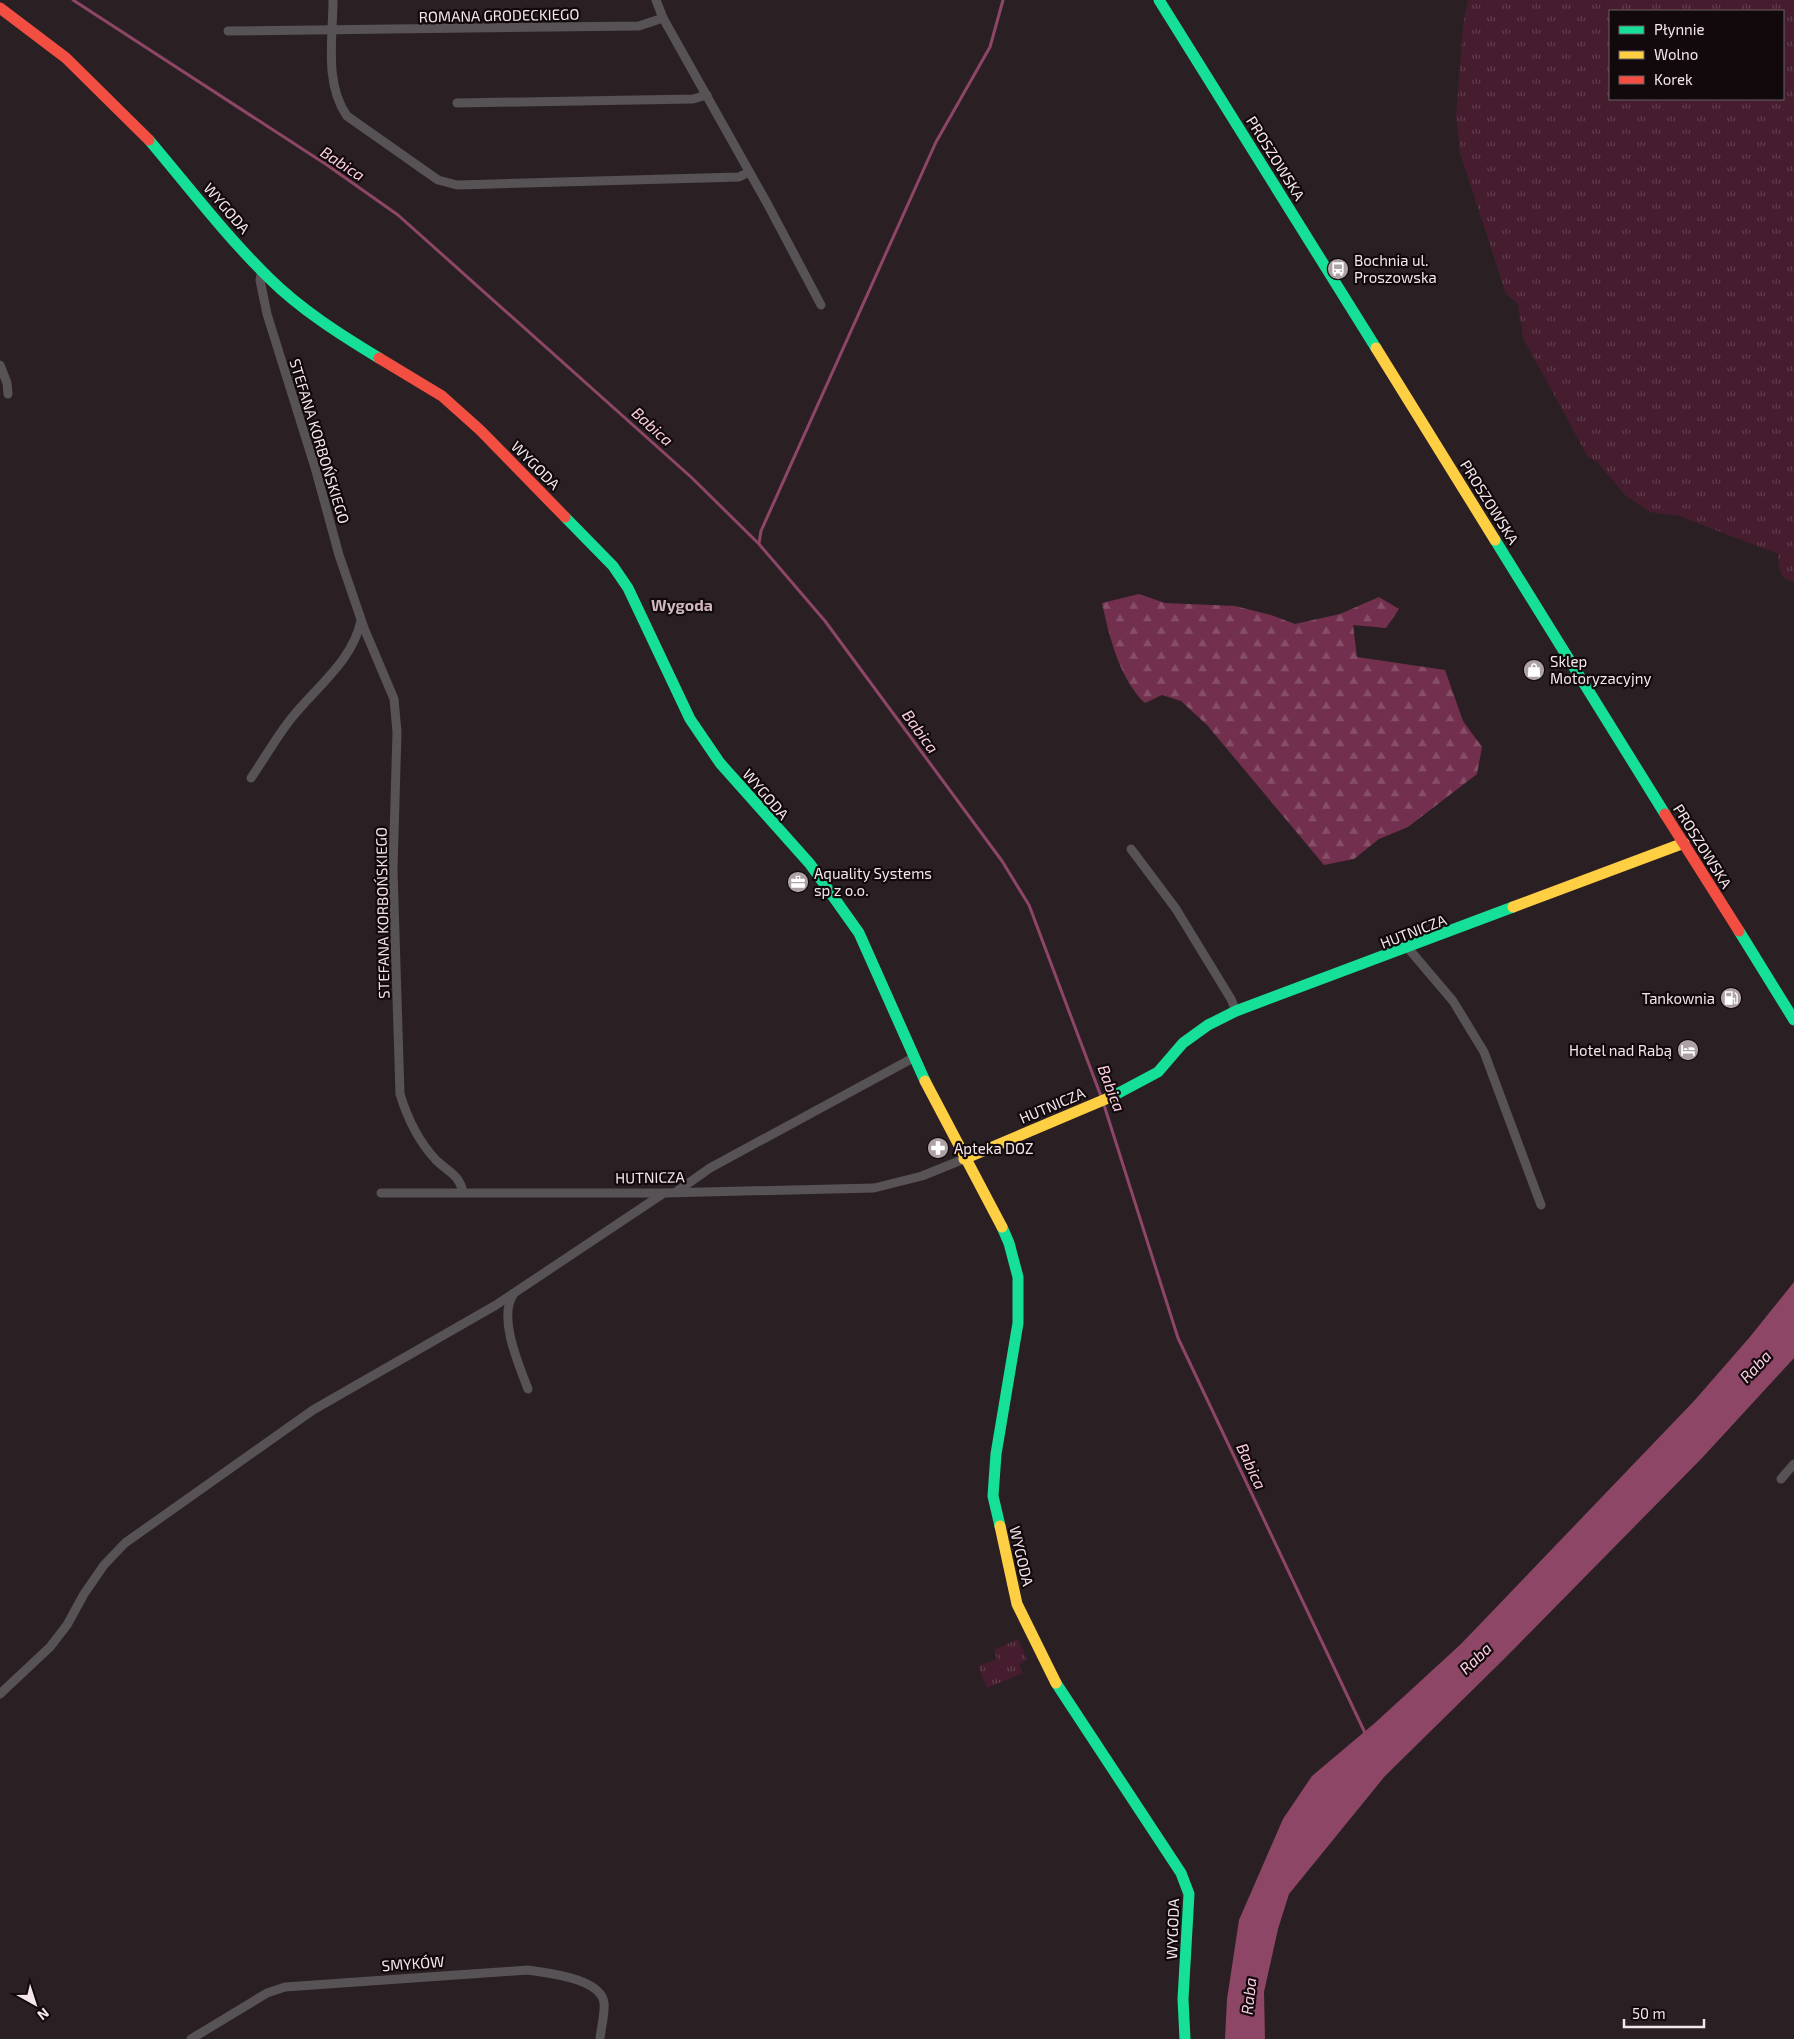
<svg xmlns="http://www.w3.org/2000/svg" width="1794" height="2039" viewBox="0 0 1794 2039" font-family="'Exo 2',sans-serif">
<style>
.grass{fill:url(#grass-tufts);fill-rule:evenodd}
.forest{fill:url(#forest-firs)}
.water{fill:#8e4666}
.lines{fill:none;stroke-linecap:round;stroke-linejoin:round}
.stream{stroke:#8e4666;stroke-width:3}
.street{stroke:#575255;stroke-width:9}
.fast{stroke:#16e098;stroke-width:11}
.slow{stroke:#ffcf43;stroke-width:11}
.jam{stroke:#f24e42;stroke-width:11}
.labels{text-anchor:middle;dominant-baseline:central;stroke-width:4.5;stroke-linejoin:round;paint-order:stroke}
.street-label{font-size:15px;fill:#f4e6eb;stroke:#11090c}
.poi-label{font-size:15px;fill:#f4e6eb;stroke:#11090c;text-anchor:start}
.water-label{font-size:16px;font-style:italic;fill:#fdcfe1;stroke:#11090c}
.neighbourhood-label{font-size:16px;font-weight:bold;fill:#d0b6c0;stroke:#11090c}
</style>
<defs>
<pattern id="grass-tufts" width="24" height="20" patternUnits="userSpaceOnUse" patternTransform="scale(1.25)"><rect width="24" height="20" fill="#451d2f"/><path d="M3 7l-1-3M5 7V3M7 7l1-3M15 17l-1-3M17 17v-4M19 17l1-3" fill="none" stroke="#603e4d"/></pattern>
<pattern id="forest-firs" width="22" height="20" patternUnits="userSpaceOnUse" patternTransform="scale(1.25)"><rect width="22" height="20" fill="#72304e"/><path d="M5 1l3.5 6h-7zM16 11l3.5 6h-7z" fill="#874e68"/></pattern>
</defs>
<rect width="100%" height="100%" fill="#2a2024"/>
<!-- grass -->
<g class="grass">
<path d="M1468,0H1794V582C1778,578 1779,568 1778,554L1679,516L1650,512L1625,495L1597,462L1588,457L1523,338L1518,304L1506,294L1460,153L1456,116L1463,26ZM1783,11V99H1610V11Z"/>
<polygon points="1018,1639 1027,1660 1019,1664 1023,1673 987,1688 978,1666 997,1659 994,1650"/>
</g>
<!-- forest -->
<path class="forest" d="M1139,594L1165,603L1235,606L1271,615L1295,624L1340,614L1379,597L1399,609L1386,628L1353,625L1357,657L1445,670L1463,721L1482,747L1477,774L1408,827L1379,839L1354,859L1324,865L1207,725L1181,701L1162,695L1145,703C1120,680 1109,636 1102,603Z"/>
<!-- water -->
<polygon class="water" points="1794,1282 1794,1358 1702,1458 1503,1660 1385,1776 1289,1894 1278,1929 1264,1992 1265,2039 1225,2039 1227,1999 1239,1920 1283,1819 1312,1776 1376,1722 1461,1644 1694,1401 1749,1338"/>
<g class="lines">
<!-- stream -->
<g class="stream">
<polyline points="73,0 327,165 398,215 691,477 759,544 825,621 1002,861 1029,905 1102,1099"/>
<polyline points="759,543 761,531 936,142 990,47 1003,0"/>
<polyline points="1104,1105 1178,1338 1366,1735"/>
</g>
<!-- street -->
<g class="street">
<path d="M333,0C333,37 324,84 347,116L438,180L457,185L739,177L749,172"/>
<polyline points="656,0 663,18 768,205 821,305"/>
<polyline points="228,31 639,26 663,18"/>
<polyline points="457,103 693,99 707,95"/>
<path d="M262,270L260,280L267,314L316,471L339,555L364,628L394,699L397,732L393,870L400,1094C407,1117 419,1142 436,1160C448,1172 459,1174 463,1192"/>
<polyline points="0,365 7,383 8,394"/>
<path d="M251,778C264,759 276,738 290,720C315,688 352,662 361,621"/>
<polyline points="1131,849 1176,909 1231,999 1236,1011"/>
<polyline points="1408,948 1453,1001 1484,1052 1541,1205"/>
<polyline points="676,1192 710,1168 913,1058"/>
<polyline points="381,1193 664,1193 874,1188 922,1176 964,1159"/>
<path d="M513,1295C498,1318 519,1365 528,1389"/>
<polyline points="1781,1479 1794,1464"/>
<polyline points="0,1694 50,1647 67,1625 84,1594 104,1565 125,1543 313,1410 496,1305 664,1193"/>
<path d="M191,2039L267,1993L285,1987L528,1970C547,1973 601,1978 604,2003C605,2014 601,2028 600,2039"/>
</g>
<!-- fast -->
<g class="fast">
<polyline points="1159,0 1376,348"/>
<path d="M149,140C188,186 225,235 269,278C300,309 341,335 379,358"/>
<polyline points="565,517 613,566 628,588 690,719 720,763 810,864 859,933 925,1081"/>
<polyline points="1495,540 1665,814"/>
<polyline points="1739,931 1794,1020"/>
<polyline points="1113,1096 1158,1072 1183,1043 1208,1025 1236,1011 1513,907"/>
<polyline points="1000,1526 993,1496 996,1454 1018,1323 1018,1277 1009,1243 1002,1227"/>
<polyline points="1056,1683 1181,1873 1189,1894 1183,1999 1185,2039"/>
</g>
<!-- slow -->
<g class="slow">
<polyline points="1376,348 1495,540"/>
<polyline points="1513,907 1684,843"/>
<polyline points="925,1081 1002,1227"/>
<polyline points="964,1159 1113,1096"/>
<polyline points="1000,1526 1017,1604 1056,1683"/>
</g>
<!-- jam -->
<g class="jam">
<polyline points="0,8 66,58 149,140"/>
<polyline points="379,358 442,396 480,430 565,517"/>
<polyline points="1665,814 1739,931"/>
</g>
</g>
<!-- icons -->
<defs>
<g id="bus-disc" transform="scale(1.125)"><circle r="9.5" fill="#ada1a5" stroke="#11090c"/><path d="M-5-6H5V4H4V6H2V4H-2V6H-4V4H-5ZM-3.5-4V0h7V-4ZM-3.5 1.2v1.5H-2V1.2ZM2 1.2v1.5H3.5V1.2Z" fill="#fff"/></g>
<g id="shop-disc" transform="scale(1.125)"><circle r="9.5" fill="#ada1a5" stroke="#11090c"/><path d="M-5-2.5h2.3a2.7 3.5 0 0 1 5.4 0H5L5.5 6h-11ZM-1.5-2.5h3a1.5 2.3 0 0 0-3 0Z" fill="#fff"/></g>
<g id="office-disc" transform="scale(1.125)"><circle r="9.5" fill="#ada1a5" stroke="#11090c"/><path d="M-6-3h4V-5.5h4V-3h4V5H-6ZM-1-4.5V-3h2v-1.5ZM-6 0V1H6V0Z" fill="#fff"/></g>
<g id="fuel-disc" transform="scale(1.125)"><circle r="9.5" fill="#ada1a5" stroke="#11090c"/><path d="M-5.5-6h7V0h2V4h1.3V-2.5L3-4.5l.8-.8L6-3V5H2.5V1h-1V6h-7ZM-4.2-4.7v3.2H.2V-4.7Z" fill="#fff"/></g>
<g id="hotel-disc" transform="scale(1.125)"><circle r="9.5" fill="#ada1a5" stroke="#11090c"/><path d="M-6-4.5h1.5V1H6V5H4.5V3h-9V5H-6ZM-4 0a1.8 1.8 0 1 1 3.6 0ZM.5 0V-2.5h3Q6-2.5 6 0Z" fill="#fff"/></g>
<g id="pharmacy-disc" transform="scale(1.125)"><circle r="9.5" fill="#ada1a5" stroke="#11090c"/><path d="M-2-6h4v4h4v4h-4v4h-4v-4h-4v-4h4Z" fill="#fff"/></g>
</defs>
<g fill-rule="evenodd">
<use href="#bus-disc" x="1338" y="269"/>
<use href="#shop-disc" x="1534" y="670"/>
<use href="#office-disc" x="798" y="882"/>
<use href="#fuel-disc" x="1731" y="998"/>
<use href="#hotel-disc" x="1688" y="1050"/>
<use href="#pharmacy-disc" x="938" y="1148"/>
</g>
<g class="labels">
<!-- street labels -->
<g class="street-label">
<text transform="translate(499 15) rotate(-1)">ROMANA GRODECKIEGO</text>
<text transform="translate(1276 158) rotate(58)">PROSZOWSKA</text>
<text transform="translate(227 208) rotate(49)">WYGODA</text>
<text transform="translate(320 441) rotate(73)">STEFANA KORBOŃSKIEGO</text>
<text transform="translate(536 465) rotate(45)">WYGODA</text>
<text transform="translate(1490 502) rotate(58)">PROSZOWSKA</text>
<text transform="translate(766 794) rotate(49)">WYGODA</text>
<text transform="translate(1703 846) rotate(58)">PROSZOWSKA</text>
<text transform="translate(382 913) rotate(-91)">STEFANA KORBOŃSKIEGO</text>
<text transform="translate(1413 931) rotate(-21)">HUTNICZA</text>
<text transform="translate(1052 1105) rotate(-23)">HUTNICZA</text>
<text transform="translate(650 1177) rotate(-1)">HUTNICZA</text>
<text transform="translate(1022 1556) rotate(77)">WYGODA</text>
<text transform="translate(1172 1929) rotate(-88)">WYGODA</text>
<text transform="translate(413 1963) rotate(-4)">SMYKÓW</text>
</g>
<!-- poi labels -->
<g class="poi-label">
<text x="1354" y="260">Bochnia ul.<tspan x="1354" dy="17">Proszowska</tspan></text>
<text x="1550" y="661">Sklep<tspan x="1550" dy="17">Motoryzacyjny</tspan></text>
<text x="814" y="873">Aquality Systems<tspan x="814" dy="17">sp z o.o.</tspan></text>
<text x="1715" y="998" text-anchor="end">Tankownia</text>
<text x="1672" y="1050" text-anchor="end">Hotel nad Rabą</text>
<text x="954" y="1148">Apteka DOZ</text>
</g>
<!-- water labels -->
<g class="water-label">
<text transform="translate(343 163) rotate(33)">Babica</text>
<text transform="translate(653 426) rotate(42)">Babica</text>
<text transform="translate(921 731) rotate(54)">Babica</text>
<text transform="translate(1112 1088) rotate(69)">Babica</text>
<text transform="translate(1755 1366) rotate(-47)">Raba</text>
<text transform="translate(1252 1466) rotate(65)">Babica</text>
<text transform="translate(1475 1658) rotate(-44)">Raba</text>
<text transform="translate(1248 1996) rotate(-84)">Raba</text>
</g>
<!-- neighbourhood labels -->
<g class="neighbourhood-label">
<text x="682" y="604">Wygoda</text>
</g>
</g>
<!-- legend -->
<rect x="1609" y="10" width="175" height="90" fill="#11090c" stroke="#6c6165"/>
<rect x="1619" y="26" width="25" height="8" fill="#16e098" stroke="#6c6165"/>
<text x="1654" y="35" font-size="15" fill="#f4e6eb">Płynnie</text>
<rect x="1619" y="51" width="25" height="8" fill="#ffcf43" stroke="#6c6165"/>
<text x="1654" y="60" font-size="15" fill="#f4e6eb">Wolno</text>
<rect x="1619" y="76" width="25" height="8" fill="#f24e42" stroke="#6c6165"/>
<text x="1654" y="85" font-size="15" fill="#f4e6eb">Korek</text>
<!-- north arrow -->
<g transform="translate(35 2004) rotate(141)" stroke="#11090c" stroke-width="4" paint-order="stroke">
<path d="M0-4L9 19L0 12L-9 19Z" fill="#f4e6eb"/>
<text y="-8" font-size="14" font-weight="bold" text-anchor="middle" fill="#f4e6eb">N</text>
</g>
<!-- scale -->
<path d="M1624 2019v8h80v-8" fill="none" stroke="#f4e6eb" stroke-width="2.5"/>
<text x="1632" y="2019" font-size="15" fill="#f4e6eb" stroke="#11090c" stroke-width="4" paint-order="stroke">50 m</text>
</svg>
